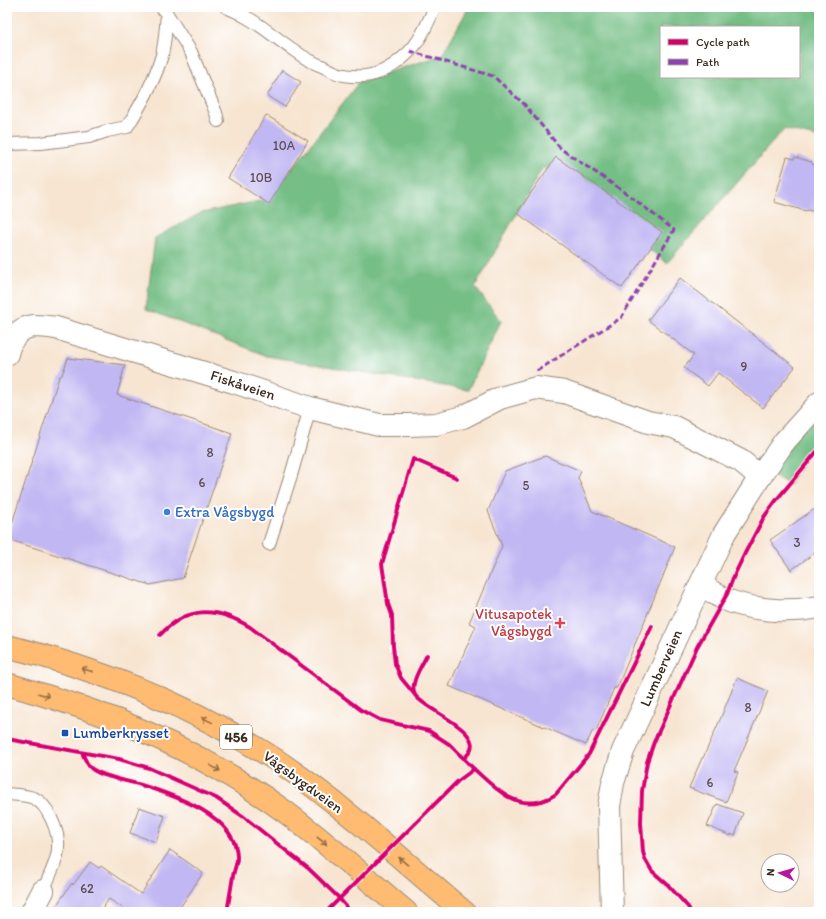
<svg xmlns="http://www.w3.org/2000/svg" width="826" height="919" viewBox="0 0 826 919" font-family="Itim,sans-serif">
<rect width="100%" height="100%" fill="#fff"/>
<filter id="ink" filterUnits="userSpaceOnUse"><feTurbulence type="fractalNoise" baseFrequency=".025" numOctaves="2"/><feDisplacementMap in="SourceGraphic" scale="8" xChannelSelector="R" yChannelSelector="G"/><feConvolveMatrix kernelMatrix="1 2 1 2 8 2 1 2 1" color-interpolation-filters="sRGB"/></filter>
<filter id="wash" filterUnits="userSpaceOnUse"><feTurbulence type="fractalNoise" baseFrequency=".012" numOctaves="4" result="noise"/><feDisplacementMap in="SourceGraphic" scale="16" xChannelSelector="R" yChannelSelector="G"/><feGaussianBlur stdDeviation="0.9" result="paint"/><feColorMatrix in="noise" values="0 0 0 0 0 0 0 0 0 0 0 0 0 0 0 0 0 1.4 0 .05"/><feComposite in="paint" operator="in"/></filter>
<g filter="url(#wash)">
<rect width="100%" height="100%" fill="#f7e5d1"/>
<g fill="#75be85" stroke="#587452" fill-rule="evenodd">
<path d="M469,7H819V138L784,129L667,263L543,167L475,287L501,321L468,390L267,356L146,309L155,238L201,213L269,199L359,82L442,55ZM661,27H799V77H661Z"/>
<polygon points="819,399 819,434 789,485 752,461 775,455"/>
</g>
<g id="blocks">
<g fill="#c1b7f3">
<polygon points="282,70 301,82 285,107 267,96"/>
<polygon points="266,115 308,141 269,204 228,178"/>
<polygon points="556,157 662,232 622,288 517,213"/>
<polygon points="787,157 794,159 795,157 812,162 812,164 819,166 819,213 807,210 806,211 774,202"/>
<polygon points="680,278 795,367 763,408 718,373 708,386 684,368 694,355 648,320"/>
<polygon points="68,358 125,365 117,395 232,433 183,578 150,585 7,539 59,377 62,375"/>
<polygon points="545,456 581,471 578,478 592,511 675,547 617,688 614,688 596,731 593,730 586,745 449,686 476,626 469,623 502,546 488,511 505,471"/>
<polygon points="819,506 819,550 791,570 770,540"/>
<polygon points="737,678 768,691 734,771 738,772 726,802 689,788 702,758 703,758 719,722"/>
<polygon points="717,804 743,813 735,836 731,834 731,836 707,826"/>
<polygon points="139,807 165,816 156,842 130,833"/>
<polygon points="170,850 203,873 177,912 129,912 109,899 100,912 52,912 72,883 73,885 90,862 99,868 101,866 141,894"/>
</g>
</g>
</g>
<g filter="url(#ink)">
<use href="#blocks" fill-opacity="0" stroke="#998878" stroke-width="1"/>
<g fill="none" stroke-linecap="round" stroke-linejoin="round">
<g stroke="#998878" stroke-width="14">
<g id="service">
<polyline points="161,7 167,14 191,52 216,113 218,121"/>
<path d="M226,7C254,18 271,35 295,51C304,58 314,63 324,67C330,70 337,74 344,75C371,80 390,71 409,52C421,40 428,22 435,7"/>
<path d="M8,144L41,143L89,137L107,131L127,127C141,105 155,80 162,55C165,41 166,28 167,14"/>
<polyline points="269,544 292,472 310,408"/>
<path d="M7,794C31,796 40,795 51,818C66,848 55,863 43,891"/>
</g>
</g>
<g stroke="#998878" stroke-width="24">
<g id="minor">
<path d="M7,354C10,340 19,327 34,326C41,326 49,327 56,328L234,382L310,408L379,425H409L436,424L463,417L500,398L536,388L564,392L648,422L674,427L741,461L760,477"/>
<path d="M701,584C708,589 716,595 724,599C753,611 789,613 819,607"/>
<polyline points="32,912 43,891"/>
<polyline points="612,912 609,806 613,783 623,751 724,534 760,477 784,442 819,403"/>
</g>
</g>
<g stroke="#998878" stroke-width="24">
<g id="primary">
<path d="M7,646C102,670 194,707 276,760C343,805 402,860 464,912"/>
<path d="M7,684C45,695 83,707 119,721C177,744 234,775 284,811C326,842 366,878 406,912"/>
</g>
</g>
<use href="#service" stroke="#fff" stroke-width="12"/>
<use href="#minor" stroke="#fff" stroke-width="22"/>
<use href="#primary" stroke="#febb71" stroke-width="22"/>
<polyline stroke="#8e44ad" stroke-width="3" stroke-dasharray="6 3" stroke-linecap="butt" points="410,51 493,76 524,104 561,149 626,193 674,230 621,318 535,372"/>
<g stroke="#fff" stroke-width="6">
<g id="cycleway">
<path d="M160,635C188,605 217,607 250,627L361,710L380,720L429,731L449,744L474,769L458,781L326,912"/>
<path d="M427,655C422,665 409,684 415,695C424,711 495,733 464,758"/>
<polyline points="415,695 401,678 395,664 393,646 392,615 388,604 382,564 413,459 457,478"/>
<polyline points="7,739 119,759 149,768 216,798 244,817 309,869 338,897 351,912"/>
<path d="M82,753C85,758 87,766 92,769C105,778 125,780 141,785C173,795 238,816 237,858C237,864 234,870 233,876C231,888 229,900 227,912"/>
<path d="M474,769C493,786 513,809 541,801C547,799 551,798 556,794L589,754L652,626"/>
<polyline points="691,912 688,907 668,885 652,871 645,859 643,852 641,823 642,791 647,762 654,742 697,647 727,594 733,578 745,553 764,517 778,498 819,449"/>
</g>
</g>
<use href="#cycleway" stroke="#d6006c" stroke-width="4"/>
</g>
<defs><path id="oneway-shaft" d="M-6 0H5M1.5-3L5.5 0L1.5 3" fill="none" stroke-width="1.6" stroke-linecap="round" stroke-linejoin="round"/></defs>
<g stroke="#936b43">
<use href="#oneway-shaft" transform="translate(87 670) rotate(-162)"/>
<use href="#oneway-shaft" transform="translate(44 695) rotate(17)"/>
<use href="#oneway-shaft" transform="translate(207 720) rotate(-154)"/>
<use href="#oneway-shaft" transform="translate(215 768) rotate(29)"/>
<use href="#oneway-shaft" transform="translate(322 841) rotate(38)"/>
<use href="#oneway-shaft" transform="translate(403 861) rotate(-140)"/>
</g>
</g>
<circle fill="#3f7fe0" stroke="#fff" stroke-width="1.5" cx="167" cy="512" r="4"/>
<path fill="#e0444e" stroke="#fff" stroke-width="1.5" d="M558 617h4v4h4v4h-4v4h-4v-4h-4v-4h4z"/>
<rect fill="#1a4fb4" stroke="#fff" stroke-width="1.5" x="61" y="729" width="8" height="8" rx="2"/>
<g text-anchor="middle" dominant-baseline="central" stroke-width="4" stroke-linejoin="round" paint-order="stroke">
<g font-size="13" fill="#5c4d53">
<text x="284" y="145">10A</text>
<text x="261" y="177">10B</text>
<text x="744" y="366">9</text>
<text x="210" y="452">8</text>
<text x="202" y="482">6</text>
<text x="526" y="485">5</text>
<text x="797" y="542">3</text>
<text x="748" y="707">8</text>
<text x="710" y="782">6</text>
<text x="87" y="888">62</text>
</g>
<rect fill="#fff" stroke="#766a62" stroke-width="1" x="220" y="725" width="32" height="24" rx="3"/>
<g font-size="14" font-weight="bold" fill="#3b2a1e">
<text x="236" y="737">456</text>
</g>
<g font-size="15" fill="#3b2a1e" stroke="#fff">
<text transform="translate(243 385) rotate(18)">Fiskåveien</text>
<text transform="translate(661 668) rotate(-66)">Lumberveien</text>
<text transform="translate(303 782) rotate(36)">Vågsbygdveien</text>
</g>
<g font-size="15" fill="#366cbe" stroke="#fff" text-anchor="start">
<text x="175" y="512">Extra Vågsbygd</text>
</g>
<g font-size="15" fill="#be3a42" stroke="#fff" text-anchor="end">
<text x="552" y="614">Vitusapotek<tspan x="552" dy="17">Vågsbygd</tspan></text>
</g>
<g font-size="15" fill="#164399" stroke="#fff" text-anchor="start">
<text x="73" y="733">Lumberkrysset</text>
</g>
</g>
<rect width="826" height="919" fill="none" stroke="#fff" stroke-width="24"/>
<rect x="660" y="26" width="140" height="52" fill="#ffffff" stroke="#b1aaa5"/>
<rect x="668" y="39" width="20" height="6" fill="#d6006c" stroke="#b1aaa5"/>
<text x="696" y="46" font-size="12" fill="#3b2a1e">Cycle path</text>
<rect x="668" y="59" width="20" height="6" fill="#8e44ad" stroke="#b1aaa5"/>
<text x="696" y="66" font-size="12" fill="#3b2a1e">Path</text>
<g transform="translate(780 873) rotate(275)"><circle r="19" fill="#ffffff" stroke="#b1aaa5"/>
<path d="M0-3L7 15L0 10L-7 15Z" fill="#b5179e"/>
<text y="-6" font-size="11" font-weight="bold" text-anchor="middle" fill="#3b2a1e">N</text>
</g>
</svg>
